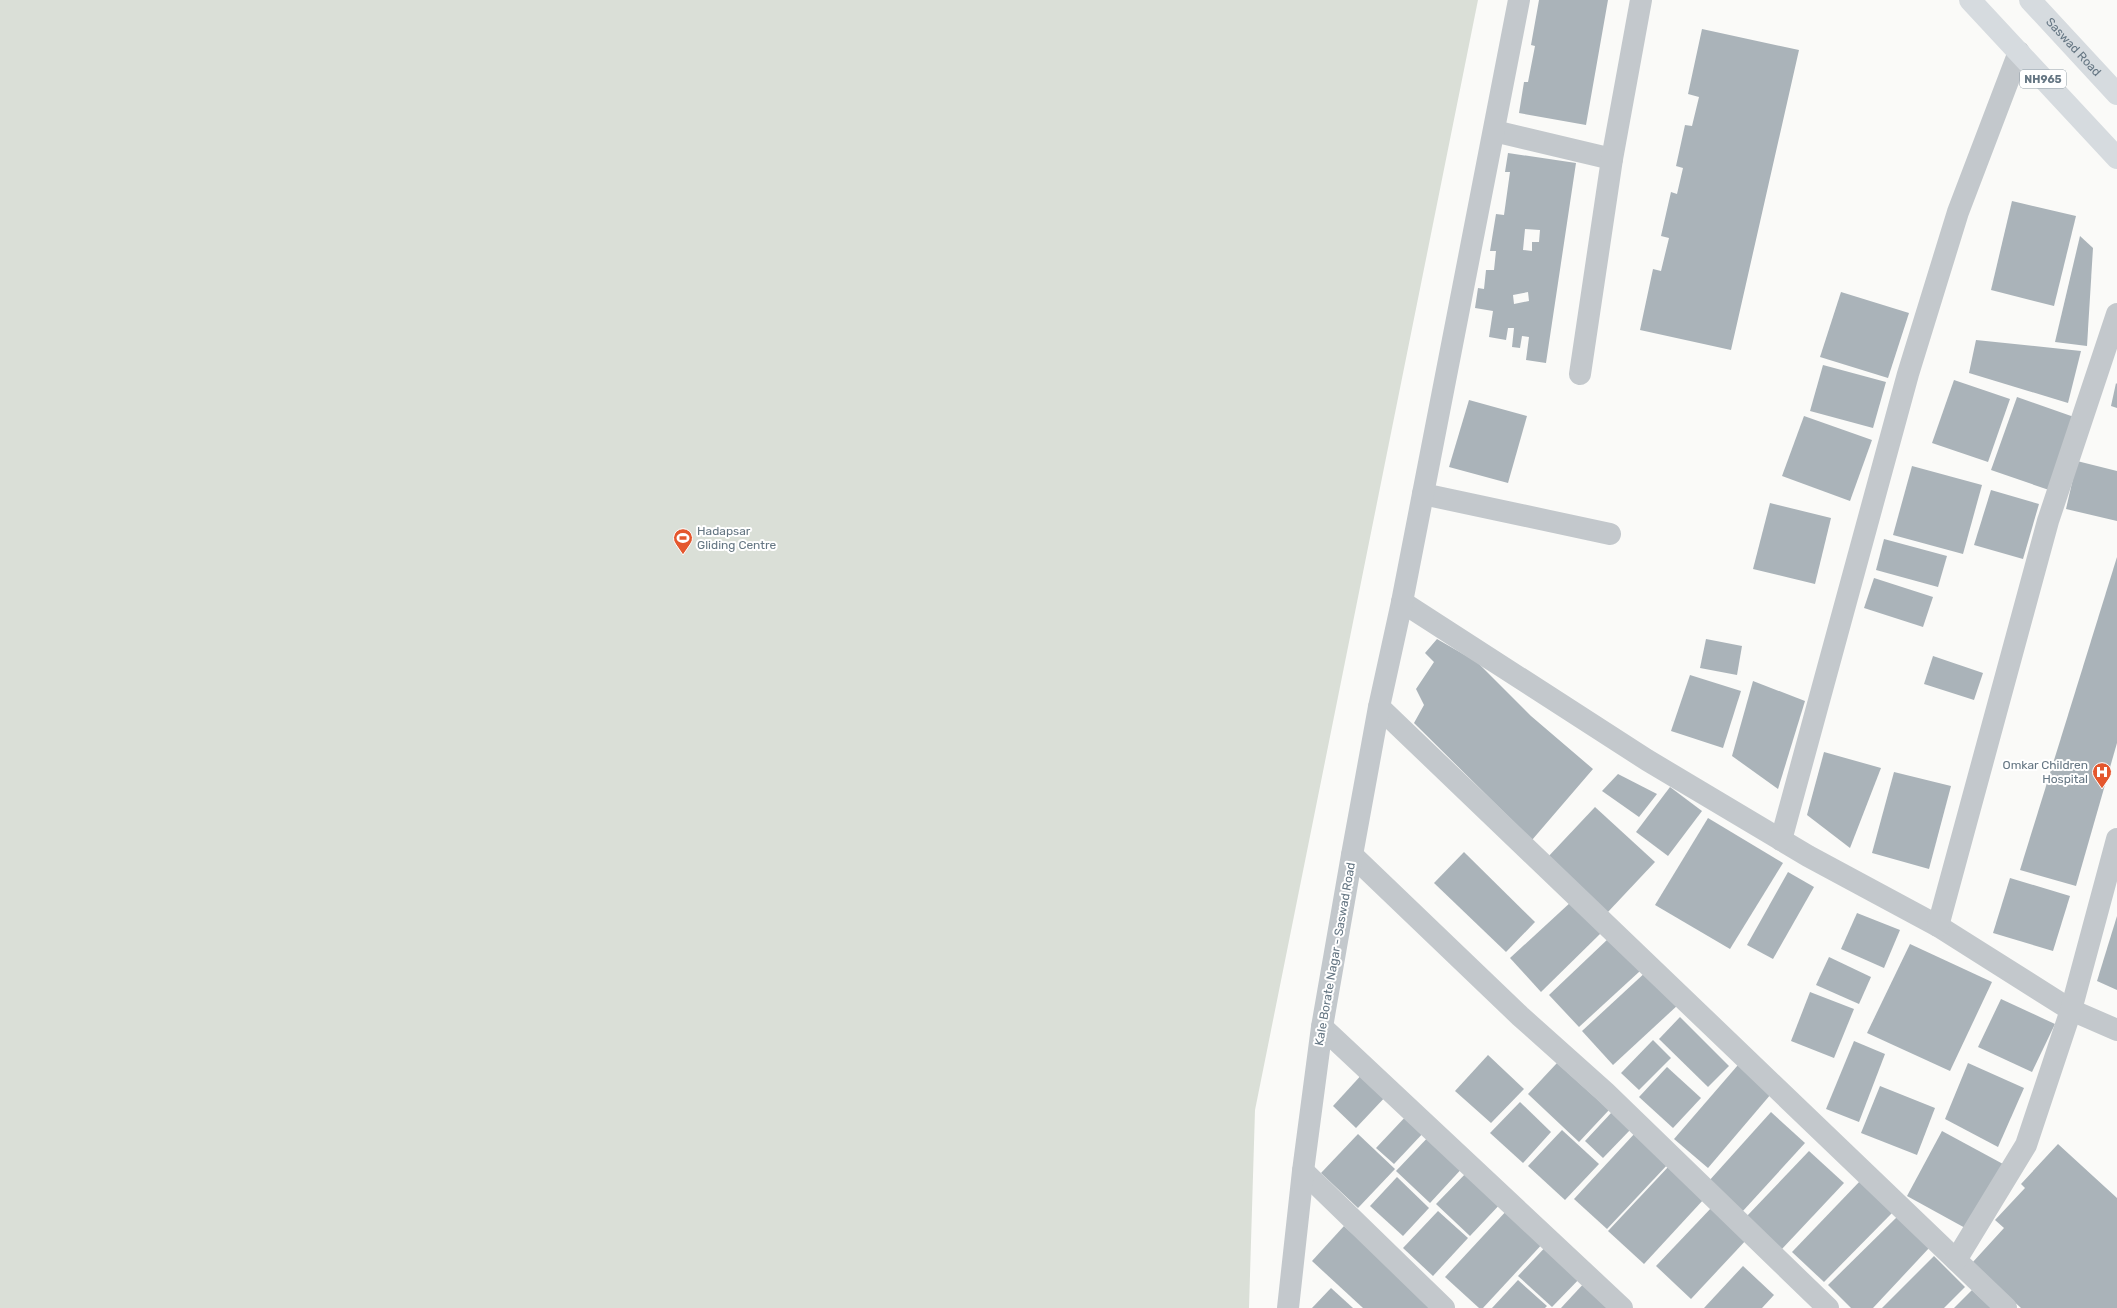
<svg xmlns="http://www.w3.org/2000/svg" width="2117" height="1308" viewBox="0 0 2117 1308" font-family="Rubik,sans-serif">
<rect width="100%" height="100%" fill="#fafaf8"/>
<polygon fill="#dadfd7" points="0,0 1478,0 1255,1110 1249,1308 0,1308"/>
<g fill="#aab3b9" fill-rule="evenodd">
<polygon points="1539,0 1608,0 1586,125 1519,113 1524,82 1528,82 1535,46 1531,45"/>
<polygon points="1702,29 1799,50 1731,350 1640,330 1653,269 1661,271 1669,238 1661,236 1671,192 1677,194 1683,168 1676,166 1685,125 1692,126 1699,97 1688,94"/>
<path d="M1508,153L1576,163L1546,363L1526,360L1529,337L1522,336L1520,348L1512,347L1514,328H1508L1506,340L1489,337L1493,311L1475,308L1478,288L1484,289L1486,270H1494L1496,251H1490L1496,214L1504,215L1510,172H1505ZM1525,229L1540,230L1539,242H1532V251L1523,250ZM1528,292L1529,301L1514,304L1513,295Z"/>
<polygon points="2012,201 2076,216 2054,306 1991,290"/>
<polygon points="2080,236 2093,248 2087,346 2055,342"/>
<polygon points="1841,292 1909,313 1888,378 1820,357"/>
<polygon points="1976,340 2081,351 2068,403 1969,373"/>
<polygon points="1823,365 1886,382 1873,428 1810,411"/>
<polygon points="1954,380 2010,399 1988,462 1932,443"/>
<polygon points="2116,383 2117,384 2117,408 2111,406"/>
<polygon points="2017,397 2074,417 2049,490 1991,470"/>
<polygon points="1469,400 1527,416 1508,483 1449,467"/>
<polygon points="1804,416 1872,440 1850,501 1782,476"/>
<polygon points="2077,461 2117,471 2117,521 2066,509"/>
<polygon points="1912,466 1982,485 1963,554 1893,535"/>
<polygon points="1991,490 2039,504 2023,559 1974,545"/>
<polygon points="1770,503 1831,518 1815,584 1753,569"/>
<polygon points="1884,539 1947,556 1938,587 1876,570"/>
<polygon points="2117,557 2117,743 2076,886 2020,870"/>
<polygon points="1874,578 1933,597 1923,627 1864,608"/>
<polygon points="1437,639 1477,662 1531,716 1593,769 1532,840 1414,723 1424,705 1416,689 1434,662 1425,653"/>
<polygon points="1706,639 1742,646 1737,675 1700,668"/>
<polygon points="1933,656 1983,673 1974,700 1924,684"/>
<polygon points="1690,675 1741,691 1723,748 1671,731"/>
<polygon points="1753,681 1805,701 1778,789 1732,756"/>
<polygon points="1824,752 1881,768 1850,848 1807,815"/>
<polygon points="1894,772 1951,786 1929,869 1872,853"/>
<polygon points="1618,774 1657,794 1639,817 1602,791"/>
<polygon points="1670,787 1702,811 1668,856 1636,832"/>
<polygon points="1595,807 1655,862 1607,913 1547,858"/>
<polygon points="1708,818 1783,863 1730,949 1655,905"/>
<polygon points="1464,852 1535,922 1506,952 1434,883"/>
<polygon points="1788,872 1814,887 1773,959 1747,945"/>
<polygon points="2010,878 2070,896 2053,951 1993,933"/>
<polygon points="1572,901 1601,933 1541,992 1510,958"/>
<polygon points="1857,913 1900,930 1884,968 1841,949"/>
<polygon points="2117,916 2117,990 2097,981"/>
<polygon points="1609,938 1640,971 1579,1027 1549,995"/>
<polygon points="1910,944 1992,982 1950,1071 1867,1033"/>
<polygon points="1829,957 1871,977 1859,1004 1816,985"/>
<polygon points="1648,970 1679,1004 1613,1065 1582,1031"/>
<polygon points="1810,992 1854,1009 1834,1058 1791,1041"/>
<polygon points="2001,999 2055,1024 2032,1072 1978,1047"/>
<polygon points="1680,1017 1729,1066 1708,1087 1659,1039"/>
<polygon points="1653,1040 1671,1058 1639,1090 1621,1073"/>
<polygon points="1854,1041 1885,1054 1859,1122 1826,1109"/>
<polygon points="1488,1055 1524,1089 1491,1123 1455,1091"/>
<polygon points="1557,1063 1609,1110 1579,1142 1528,1094"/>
<polygon points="1968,1063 2024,1088 1998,1147 1945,1119"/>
<polygon points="1738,1065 1771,1094 1708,1168 1674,1139"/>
<polygon points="1667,1067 1701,1098 1673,1128 1639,1097"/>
<polygon points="1365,1071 1388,1094 1356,1128 1333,1106"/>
<polygon points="1880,1086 1935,1108 1917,1155 1861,1133"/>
<polygon points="1520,1102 1551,1132 1523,1163 1490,1133"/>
<polygon points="1612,1112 1631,1129 1603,1158 1585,1141"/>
<polygon points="1771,1112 1805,1143 1742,1212 1708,1182"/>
<polygon points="1408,1114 1426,1130 1394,1164 1376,1148"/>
<polygon points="1562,1130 1599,1164 1565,1200 1528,1166"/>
<polygon points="1942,1131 2003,1164 1967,1229 1907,1196"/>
<polygon points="1636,1132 1669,1163 1607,1229 1574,1199"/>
<polygon points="1432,1133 1466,1164 1430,1203 1396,1171"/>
<polygon points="1358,1134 1395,1169 1358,1208 1321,1173"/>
<polygon points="2058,1144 2117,1198 2117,1308 2021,1308 1972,1263 2004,1228 1995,1220 2025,1188 2021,1184"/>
<polygon points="1809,1151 1844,1183 1781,1250 1746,1217"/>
<polygon points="1669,1166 1704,1199 1644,1264 1608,1231"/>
<polygon points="1470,1169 1504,1200 1470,1236 1436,1204"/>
<polygon points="1397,1177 1429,1208 1403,1236 1370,1206"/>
<polygon points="1861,1180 1893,1212 1824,1282 1792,1252"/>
<polygon points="1713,1206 1748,1238 1691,1299 1656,1266"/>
<polygon points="1509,1208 1545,1241 1483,1308 1479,1308 1445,1277"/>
<polygon points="1438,1211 1468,1238 1433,1276 1403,1248"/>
<polygon points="1898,1216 1930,1247 1873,1308 1851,1308 1828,1285"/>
<polygon points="1344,1226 1433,1308 1363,1308 1312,1261"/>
<polygon points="1551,1241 1585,1273 1552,1307 1518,1276"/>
<polygon points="1934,1256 1965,1287 1944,1308 1882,1308"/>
<polygon points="1743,1266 1774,1295 1762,1308 1704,1308"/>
<polygon points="1518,1280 1547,1306 1545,1308 1492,1308"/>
<polygon points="1587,1280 1617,1308 1561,1308"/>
<polygon points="1331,1288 1353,1308 1312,1308"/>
<polygon points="1972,1290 1991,1308 1954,1308"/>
</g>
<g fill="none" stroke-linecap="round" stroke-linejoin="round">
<g stroke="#c3c8cc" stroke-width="22">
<polyline points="1494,131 1612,159"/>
<polyline points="1580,374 1612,159 1641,0"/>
<polyline points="1423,494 1610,534"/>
<polyline points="1402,602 1647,760 1808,856 1938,926 2071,1010 2117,1030"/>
<polyline points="1379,707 2006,1308"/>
<polyline points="1781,840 1908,374 1958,212 2019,52"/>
<polyline points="1352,855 1520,1016 1605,1092 1828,1308"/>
<polyline points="1938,926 2048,521 2117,314"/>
<polyline points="1322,1027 1622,1308"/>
<polyline points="1303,1171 1444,1308"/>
<polyline points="1956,1260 2026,1145 2071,1010 2117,839"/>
</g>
<polyline stroke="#c3c8cc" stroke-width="22" points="1288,1308 1303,1171 1322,1027 1352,855 1379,707 1402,602 1519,0"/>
<g stroke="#d6dbdf" stroke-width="22">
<polyline points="1970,0 2117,158"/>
<path id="s1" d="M2030,0L2117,94"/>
</g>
</g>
<defs>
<g id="stadium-pin" transform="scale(1)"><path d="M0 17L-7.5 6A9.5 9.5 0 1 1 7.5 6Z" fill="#e4572e" stroke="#fff"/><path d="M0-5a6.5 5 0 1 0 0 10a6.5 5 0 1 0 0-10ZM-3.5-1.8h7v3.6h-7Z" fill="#fff"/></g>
<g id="hospital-pin" transform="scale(1)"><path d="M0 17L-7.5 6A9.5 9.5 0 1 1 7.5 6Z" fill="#e4572e" stroke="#fff"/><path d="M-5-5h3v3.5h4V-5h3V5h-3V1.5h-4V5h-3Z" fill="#fff"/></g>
</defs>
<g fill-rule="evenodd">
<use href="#stadium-pin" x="683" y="538"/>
<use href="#hospital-pin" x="2102" y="772"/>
</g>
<g text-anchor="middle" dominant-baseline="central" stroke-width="4" stroke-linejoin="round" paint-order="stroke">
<rect fill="#fff" stroke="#939fa8" stroke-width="1" x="2020" y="70" width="46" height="18" rx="3"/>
<g font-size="11" font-weight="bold" fill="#657683">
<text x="2043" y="79">NH965</text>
</g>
<g font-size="12" fill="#657683" stroke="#fff">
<text stroke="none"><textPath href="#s1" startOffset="64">Saswad Road</textPath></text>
<text transform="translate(1335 954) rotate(-80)">Kale Borate Nagar - Saswad Road</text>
</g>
<g font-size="12" fill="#657683" stroke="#fff" text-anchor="start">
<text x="697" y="531">Hadapsar<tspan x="697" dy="14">Gliding Centre</tspan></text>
<text x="2088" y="765" text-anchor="end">Omkar Children<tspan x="2088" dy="14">Hospital</tspan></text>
</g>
</g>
</svg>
